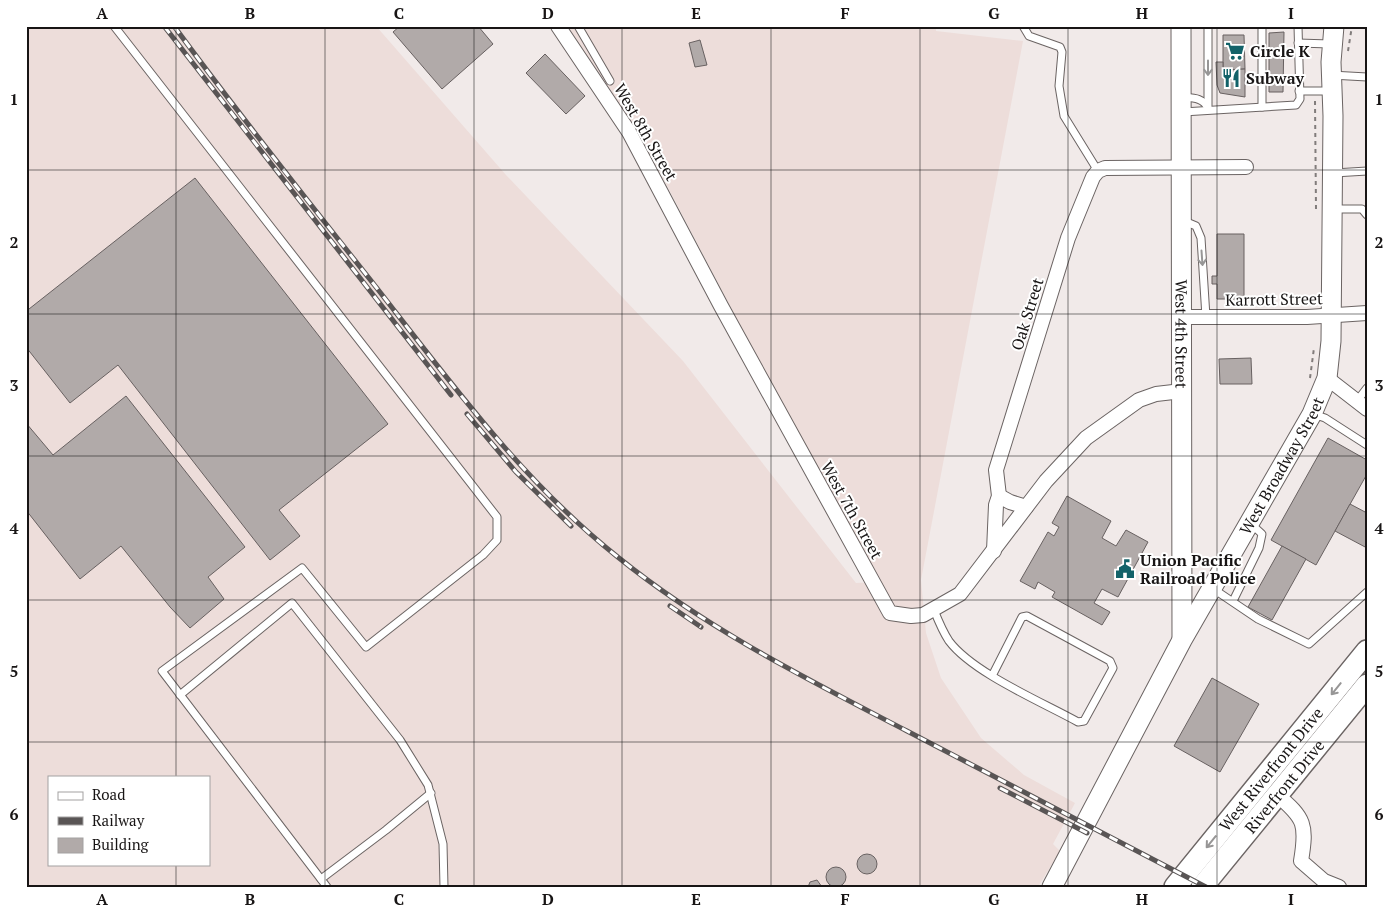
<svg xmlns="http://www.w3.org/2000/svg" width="1393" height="913" viewBox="0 0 1393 913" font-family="'PT Serif',serif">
<rect width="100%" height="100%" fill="#f1eae9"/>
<path fill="#edddda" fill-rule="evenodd" d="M26,26H376L506,175L683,361L856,583L877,582L816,471L640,134L567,26H936V31L1023,41L921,580L926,633L941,678L981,738L1024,775L1075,803L1053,844L1060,851L1038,887H26ZM49,777H209V864H49Z"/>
<g fill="#b1aaa9" stroke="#686161">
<polygon points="400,26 478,26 493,44 442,89 393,32"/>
<polygon points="1284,32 1283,92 1269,92 1269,33"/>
<polygon points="1223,35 1244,35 1245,69 1223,70"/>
<polygon points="700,40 707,65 695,67 689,43"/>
<polygon points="545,54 585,96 566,114 526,73"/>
<polygon points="1216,62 1223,62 1223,70 1245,69 1245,97 1220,93 1217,85"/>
<polygon points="195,178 388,424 279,510 300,536 270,560 118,365 70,403 26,347 26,306 29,309"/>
<polygon points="1217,234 1244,234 1244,299 1217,299 1217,284 1212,284 1212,276 1217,276"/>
<polygon points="1251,358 1252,384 1220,384 1219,359"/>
<polygon points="126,396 245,547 208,577 224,599 190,628 170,607 121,546 80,579 26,510 26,423 53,455"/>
<polygon points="1328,438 1367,460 1367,474 1316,565 1271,540"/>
<polygon points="1067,496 1111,521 1102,538 1116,546 1126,530 1148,542 1118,597 1102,589 1094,603 1110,612 1102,625 1052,597 1055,592 1038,582 1035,589 1020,581 1048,532 1054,536 1059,527 1052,523"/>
<polygon points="1350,504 1367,513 1367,548 1335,531"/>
<polygon points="1282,546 1306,559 1272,620 1248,607"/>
<polygon points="1212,678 1259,704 1220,772 1174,746"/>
<circle cx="867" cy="864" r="10"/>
<circle cx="836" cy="877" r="10"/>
<polygon points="817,880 822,887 808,887 810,882"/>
</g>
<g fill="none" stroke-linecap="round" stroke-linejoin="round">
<g stroke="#6b6463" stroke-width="9">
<g id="lane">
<polyline points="114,26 497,517 497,540 483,555 366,647 302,568 162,671 327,887"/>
<polyline points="578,26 610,81"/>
<polyline points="1023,26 1029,36 1060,47 1062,52 1059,86 1064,116 1098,171"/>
<polyline points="1298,43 1330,44"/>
<polyline points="1331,75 1367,77"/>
<polyline points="1299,91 1331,91"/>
<path d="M1181,97C1191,98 1204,97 1208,109"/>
<polyline points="1262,107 1262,26"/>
<polyline points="1208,109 1208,26"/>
<polyline points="1183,112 1296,105 1300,99 1298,26"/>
<polyline points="1334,173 1367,171"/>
<polyline points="1334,209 1362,209 1367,215"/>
<polyline points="1184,221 1196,226 1201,238 1206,317"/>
<polyline points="1357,401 1367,388"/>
<polyline points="1313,414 1325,418 1367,445"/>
<polyline points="1212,588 1258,619 1309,644 1367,592"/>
<polyline points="1233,601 1259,548 1262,534 1250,523"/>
<path d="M934,610C938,620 943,632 949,641C973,673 1042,702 1078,722L1084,721L1113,668L1110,661L1027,616L1022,617L992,676"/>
<polyline points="180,695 292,603 400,740 428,785 443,844 444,887"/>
<polyline points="321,879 386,830 431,793"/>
</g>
</g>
<g stroke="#6b6463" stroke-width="16">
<g id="street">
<polyline points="558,26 629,132 721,306 890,613 911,616 923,615 960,594 1046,481 1086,438 1139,400 1156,394 1182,391"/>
<polyline points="1182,317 1307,317 1367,313"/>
<polyline points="1327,378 1367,409"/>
<polyline points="999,496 1010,502 1026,507"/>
<polyline points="994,551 996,505 999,496 996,470 1068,238 1093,177 1098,171 1105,168 1246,167"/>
<path d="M1277,795C1305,818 1307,825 1301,861L1324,881L1339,887"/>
</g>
</g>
<g stroke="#6b6463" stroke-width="21">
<g id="secondary">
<path id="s1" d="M1181,26L1182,637"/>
<path id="s2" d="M1052,887L1182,640L1312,414L1327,378L1331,341L1333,116L1331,62L1334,26"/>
</g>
</g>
<g stroke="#6b6463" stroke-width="24">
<g id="primary">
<path id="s3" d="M1175,887L1367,651"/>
<path id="s4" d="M1202,887L1367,685"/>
</g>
</g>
<g stroke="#817c7b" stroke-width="2" stroke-dasharray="4 4" stroke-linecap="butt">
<polyline points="1348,51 1352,26"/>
<polyline points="1315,101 1316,209"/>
<polyline points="1310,378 1314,348"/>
</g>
<use href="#lane" stroke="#fff" stroke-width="7"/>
<use href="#street" stroke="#fff" stroke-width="14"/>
<use href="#secondary" stroke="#fff" stroke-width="19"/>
<use href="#primary" stroke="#fff" stroke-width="21"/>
<g stroke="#595555" stroke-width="5">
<g id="rail">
<polyline points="164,26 451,395"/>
<path d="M174,26C239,115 308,201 376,287C451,383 523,482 619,558C707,629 807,679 907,731C1007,783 1106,835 1206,887"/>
<polyline points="467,414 516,472 571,526"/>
<polyline points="670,606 701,627"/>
<polyline points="1000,788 1087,833"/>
</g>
</g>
<use href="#rail" stroke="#fff" stroke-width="3" stroke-dasharray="9" stroke-linecap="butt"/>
</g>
<defs><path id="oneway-shaft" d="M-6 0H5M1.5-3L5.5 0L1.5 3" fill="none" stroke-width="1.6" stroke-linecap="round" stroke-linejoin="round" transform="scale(1.25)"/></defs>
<g stroke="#979696">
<use href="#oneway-shaft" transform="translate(1208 68) rotate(90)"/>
<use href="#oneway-shaft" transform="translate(1202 258) rotate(86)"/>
<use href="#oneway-shaft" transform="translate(1336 689) rotate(129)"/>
<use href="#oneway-shaft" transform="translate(1211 842) rotate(129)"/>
</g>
<path fill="none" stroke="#181515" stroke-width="1" stroke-opacity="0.55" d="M176,26V777M325,26V887M474,26V887M622,26V887M771,26V887M920,26V887M1068,26V887M1217,26V887M26,170H1367M26,314H1367M26,456H1367M26,600H1367M26,742H1367M176,864V887"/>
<defs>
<g id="supermarket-bare" transform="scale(1.5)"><path d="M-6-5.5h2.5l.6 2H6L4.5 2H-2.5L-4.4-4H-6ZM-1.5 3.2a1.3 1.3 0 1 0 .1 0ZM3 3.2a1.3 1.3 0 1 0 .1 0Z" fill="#126269" stroke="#fff" stroke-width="2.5" paint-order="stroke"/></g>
<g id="restaurant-bare" transform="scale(1.5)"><path d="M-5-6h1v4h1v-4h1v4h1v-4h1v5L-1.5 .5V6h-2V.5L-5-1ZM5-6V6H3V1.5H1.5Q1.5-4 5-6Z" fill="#126269" stroke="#fff" stroke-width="2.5" paint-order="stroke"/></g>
<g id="civic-bare" transform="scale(1.5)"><path d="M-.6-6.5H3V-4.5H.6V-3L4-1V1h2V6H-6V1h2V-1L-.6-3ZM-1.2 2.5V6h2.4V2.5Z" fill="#126269" stroke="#fff" stroke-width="2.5" paint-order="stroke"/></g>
</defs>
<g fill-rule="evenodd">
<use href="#supermarket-bare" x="1235" y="51"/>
<use href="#restaurant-bare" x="1231" y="78"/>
<use href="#civic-bare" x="1125" y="569"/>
</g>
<g text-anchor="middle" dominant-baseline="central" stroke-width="4" stroke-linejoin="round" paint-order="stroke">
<g font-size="16" font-weight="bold" fill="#181515" stroke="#fff" text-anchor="start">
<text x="1250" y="51">Circle K</text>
<text x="1246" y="78">Subway</text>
<text x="1140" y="560">Union Pacific<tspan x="1140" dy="18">Railroad Police</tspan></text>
</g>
<g font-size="16" fill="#181515" stroke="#fff">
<text transform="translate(646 132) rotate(60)">West 8th Street</text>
<text transform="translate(1274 299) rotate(-1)">Karrott Street</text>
<text transform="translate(1027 314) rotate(-73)">Oak Street</text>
<text stroke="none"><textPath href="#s1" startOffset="308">West 4th Street</textPath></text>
<text stroke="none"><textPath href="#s2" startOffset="480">West Broadway Street</textPath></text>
<text transform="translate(852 510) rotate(61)">West 7th Street</text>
<text stroke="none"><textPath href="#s3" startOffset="152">West Riverfront Drive</textPath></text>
<text stroke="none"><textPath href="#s4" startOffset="130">Riverfront Drive</textPath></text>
</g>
</g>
<rect width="1393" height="913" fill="none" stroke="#ffffff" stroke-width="55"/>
<rect x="48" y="776" width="162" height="90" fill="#ffffff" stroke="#a3a1a1"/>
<rect x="58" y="792" width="25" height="8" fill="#ffffff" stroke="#a3a1a1"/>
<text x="92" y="800" font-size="15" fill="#181515">Road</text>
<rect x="58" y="817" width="25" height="8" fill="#595555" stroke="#a3a1a1"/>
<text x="92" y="826" font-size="15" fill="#181515">Railway</text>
<rect x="58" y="838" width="25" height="15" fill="#b1aaa9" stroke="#a3a1a1"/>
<text x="92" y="850" font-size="15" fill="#181515">Building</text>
<rect x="28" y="28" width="1338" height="858" fill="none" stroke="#181515" stroke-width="2"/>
<g font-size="16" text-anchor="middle" font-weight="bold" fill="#181515">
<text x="102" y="19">A</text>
<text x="250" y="19">B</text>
<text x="399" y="19">C</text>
<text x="548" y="19">D</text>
<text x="696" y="19">E</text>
<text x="845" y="19">F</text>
<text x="994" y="19">G</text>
<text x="1142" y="19">H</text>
<text x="1291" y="19">I</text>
<text x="14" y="105">1</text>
<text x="1379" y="105">1</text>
<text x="14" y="248">2</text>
<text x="1379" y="248">2</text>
<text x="14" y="391">3</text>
<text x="1379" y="391">3</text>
<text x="14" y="534">4</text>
<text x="1379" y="534">4</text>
<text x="14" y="677">5</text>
<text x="1379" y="677">5</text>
<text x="14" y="820">6</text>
<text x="1379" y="820">6</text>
<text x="102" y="905">A</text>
<text x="250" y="905">B</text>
<text x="399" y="905">C</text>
<text x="548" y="905">D</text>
<text x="696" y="905">E</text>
<text x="845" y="905">F</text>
<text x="994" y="905">G</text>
<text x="1142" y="905">H</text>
<text x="1291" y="905">I</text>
</g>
</svg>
